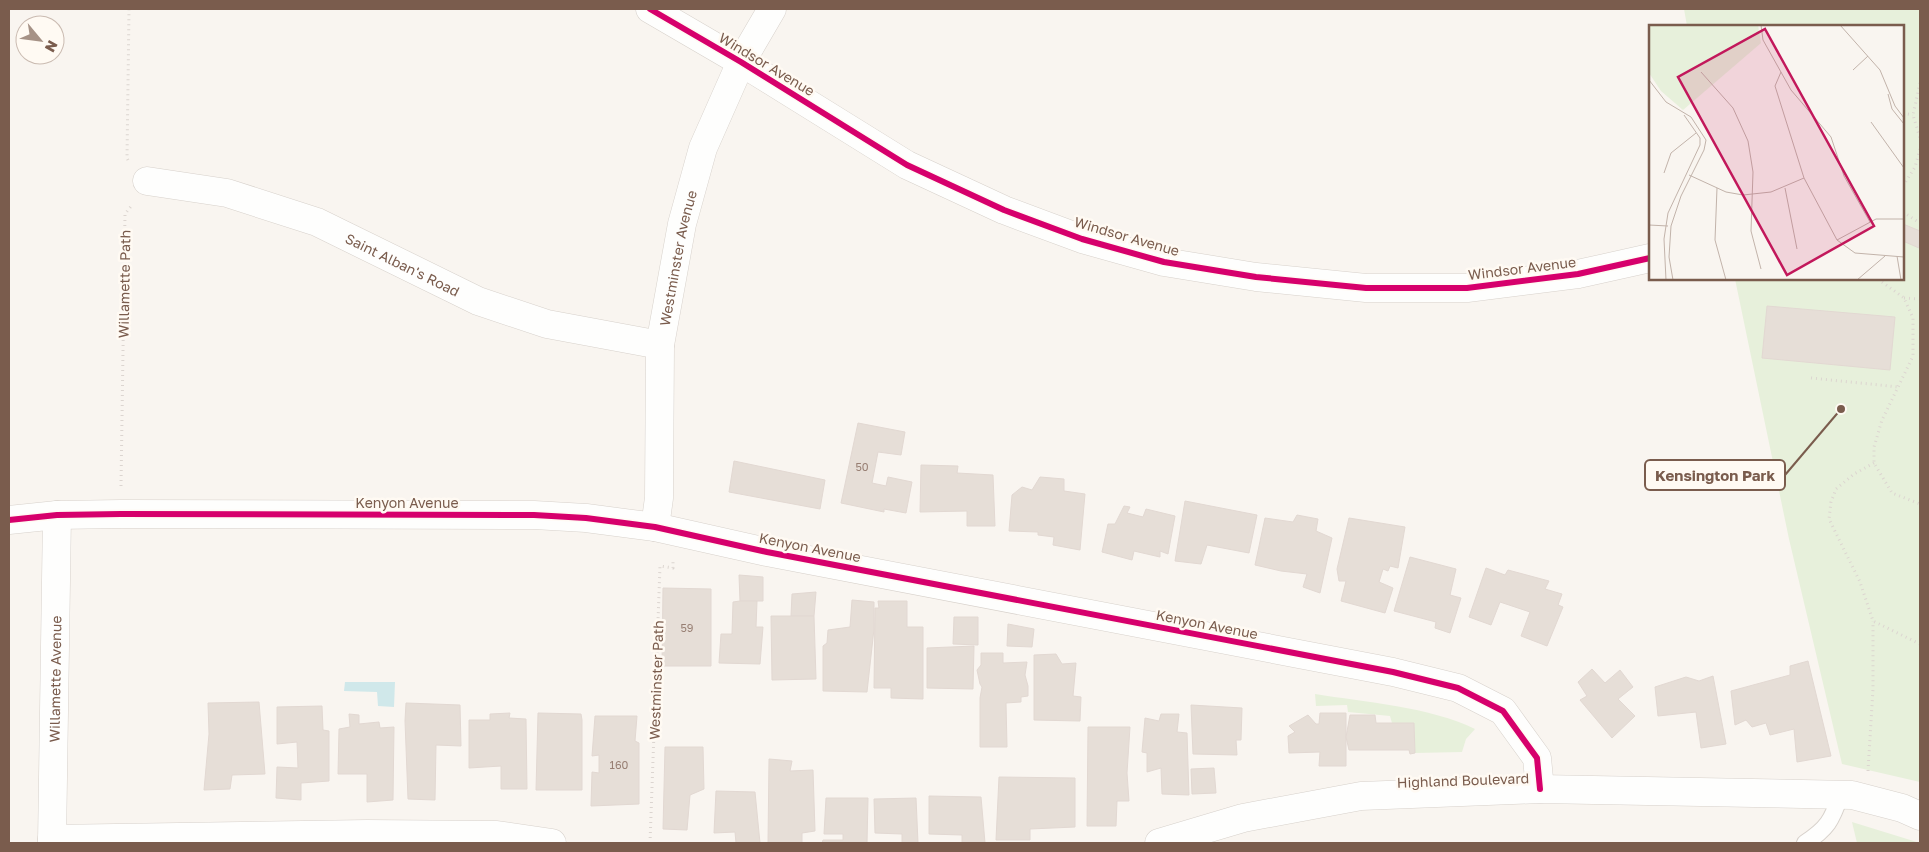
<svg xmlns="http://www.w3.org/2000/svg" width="1929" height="852" viewBox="0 0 1929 852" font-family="'Golos Text',sans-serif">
<rect width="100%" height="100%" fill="#f9f5f0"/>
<g fill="#e7f0db">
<polygon points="1684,9 1920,9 1920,782 1842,764 1789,539 1735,279 1903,279 1903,26 1687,26"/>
<path d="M1315,694C1364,702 1431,707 1475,729L1466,739L1462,752L1415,753L1414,723H1392L1390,716L1348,712L1347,705L1316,706Z"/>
<polygon points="1852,822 1920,843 1857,843"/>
</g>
<polygon fill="#d0e8ea" points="345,682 395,682 394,707 378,706 377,692 344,691"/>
<g fill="#e6ded7" stroke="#e2d8d2">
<polygon points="1903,224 1920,231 1919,248 1903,241"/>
<polygon points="1767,306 1895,317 1890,370 1762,358"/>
<polygon points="858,423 905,432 901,455 878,452 872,483 886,486 888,477 912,482 906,513 884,509 884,512 841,503"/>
<polygon points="734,461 825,480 820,509 729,492"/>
<polygon points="921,465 958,466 957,473 993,475 995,526 967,526 967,511 920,512"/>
<polygon points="1040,477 1064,479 1064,491 1085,494 1080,550 1053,545 1054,537 1038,535 1038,532 1009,531 1012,495 1022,487 1032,490"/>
<polygon points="1185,501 1257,515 1249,553 1207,545 1201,564 1175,561"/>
<polygon points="1124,506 1130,507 1127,513 1143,517 1146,509 1175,516 1168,554 1160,551 1160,557 1134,551 1132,560 1102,552 1108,524 1115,524"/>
<polygon points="1297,515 1318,519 1316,531 1332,538 1320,593 1303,587 1307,574 1281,571 1255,565 1265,518 1293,522"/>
<polygon points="1349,518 1405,527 1398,568 1390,566 1388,571 1383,569 1379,582 1393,588 1385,613 1341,601 1346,581 1339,581 1337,569"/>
<polygon points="1410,557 1456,569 1450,595 1461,598 1450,633 1435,628 1436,622 1394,611"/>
<polygon points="1486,568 1505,575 1508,570 1549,581 1545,589 1562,594 1558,605 1563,607 1547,646 1521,636 1530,612 1500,602 1491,625 1469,617"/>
<polygon points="739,575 763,577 763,601 740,601"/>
<polygon points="663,588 711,589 711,666 662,666"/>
<polygon points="816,592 814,616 791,616 792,594"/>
<polygon points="852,600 874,602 874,629 867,692 823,691 823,646 827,643 828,630 850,627"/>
<polygon points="740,601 757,601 756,627 763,627 760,664 719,663 721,634 732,634 733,602"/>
<polygon points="878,601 907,601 907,627 923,627 923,699 891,698 891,688 874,688 875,608 879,608"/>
<polygon points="771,616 814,616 816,679 772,680"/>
<polygon points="954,617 978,617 978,645 953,644"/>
<polygon points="1008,624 1034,629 1032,647 1007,646"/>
<polygon points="974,646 973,689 927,688 927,648"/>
<polygon points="981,653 1003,653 1003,663 1027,662 1025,675 1028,686 1028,696 1021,697 1021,702 1006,703 1007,747 980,747 980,698 982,687 980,684 977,670 981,665"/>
<polygon points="1056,654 1062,664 1076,663 1073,696 1081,697 1080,721 1034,720 1034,655"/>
<polygon points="1808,661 1831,756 1797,762 1794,729 1770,735 1766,723 1752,727 1746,720 1735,725 1731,691 1790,675 1790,666"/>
<polygon points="1592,669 1605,683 1620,670 1633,687 1618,699 1635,716 1612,738 1580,700 1587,696 1578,682"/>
<polygon points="1713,676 1726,744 1701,748 1696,712 1658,716 1655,687 1686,677 1699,681"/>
<polygon points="259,702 265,774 232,775 230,789 204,790 209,734 208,703"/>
<polygon points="406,703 460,705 461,746 436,745 435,800 408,799 405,721"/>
<polygon points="1191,705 1242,708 1241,740 1236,740 1237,755 1193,754"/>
<polygon points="322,706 323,730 329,731 329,781 301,783 301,800 276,798 277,767 298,768 297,742 277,744 277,707"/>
<polygon points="510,713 509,718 526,719 527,789 501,789 501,766 469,768 469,720 490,720 490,714"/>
<polygon points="538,713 581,714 582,720 582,790 536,790"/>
<polygon points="1320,713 1346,713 1346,766 1319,766 1320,752 1289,753 1288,736 1295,732 1289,726 1308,715 1316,724 1319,724"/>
<polygon points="349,714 359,715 359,724 379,722 380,728 394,727 393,800 367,802 367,774 338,774 339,729 350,727"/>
<polygon points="1161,714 1179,714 1177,732 1187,733 1189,795 1162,794 1161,768 1147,772 1147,753 1142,752 1145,718 1159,721"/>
<polygon points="1350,715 1375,715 1376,723 1414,723 1415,753 1410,754 1409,750 1349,750 1346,737"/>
<polygon points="595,716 637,716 635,741 639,743 639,804 591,806 592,772 599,773 599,755 592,756"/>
<polygon points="1088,727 1130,727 1127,773 1129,801 1117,801 1116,826 1087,826"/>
<polygon points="665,747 703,747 704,789 690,795 687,830 663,829"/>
<polygon points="769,759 792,761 790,771 813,770 815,831 802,833 802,843 768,843"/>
<polygon points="1214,768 1216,793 1192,794 1191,769"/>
<polygon points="999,777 1075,778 1075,827 1030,829 1030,840 996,840"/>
<polygon points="716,791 755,792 760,843 736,843 735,832 714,833"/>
<polygon points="929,796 981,797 985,843 962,843 962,835 929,834"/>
<polygon points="826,798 868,798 867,843 822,843 823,840 843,840 843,834 824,834"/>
<polygon points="916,798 918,843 902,843 902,834 875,833 874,799"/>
</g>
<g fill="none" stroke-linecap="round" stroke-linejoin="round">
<g stroke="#d7d1cb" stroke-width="18">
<path id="service" d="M1805,843C1827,829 1832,820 1840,796"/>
</g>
<g stroke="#d7d1cb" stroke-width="29">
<g id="minor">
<polyline points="650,9 741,62 907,165 1004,210 1082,239 1164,262 1256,277 1366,288 1467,288 1578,274 1650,258"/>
<path id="s1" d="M147,181L227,193L317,222L478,301L547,324L660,345"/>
<polyline points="655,527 767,552 1393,672 1458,688 1503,711 1537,758 1540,789"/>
<polyline points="52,839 367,834 497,835 552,843"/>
<path id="s2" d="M52,843L57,515"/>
<polyline points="1159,843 1243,818 1361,796 1540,789 1852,795 1902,808 1920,816"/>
</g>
</g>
<g stroke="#d7d1cb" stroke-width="29">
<g id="tertiary">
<path id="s3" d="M9,520L57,515L121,514L534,515L586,518L655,527L659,498L660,345L682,224L703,148L741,62L772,9"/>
</g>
</g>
<g stroke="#dcd5d0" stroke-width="3" stroke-dasharray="1 4" stroke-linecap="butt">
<polyline points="1920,83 1913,115 1920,138"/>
<polyline points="1903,113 1913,115"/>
<polyline points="128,160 127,158 129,9"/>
<polyline points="1903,186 1915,167 1920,149"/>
<polyline points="1903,212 1920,223"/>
<polyline points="1878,279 1904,298 1913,318 1913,356 1882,420 1874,447 1874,463 1892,493 1920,504"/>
<polyline points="1904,298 1920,299"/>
<polyline points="1811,378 1899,387"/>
<polyline points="1874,463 1854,474 1836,489 1831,502 1829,519 1860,582 1873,621 1920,644"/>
<polyline points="121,486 125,214 132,205"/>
<polyline points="1868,771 1873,689 1873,621"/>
<polyline points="650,843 660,566 673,568 673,561"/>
</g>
<use href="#service" stroke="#fefefd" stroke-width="16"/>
<use href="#minor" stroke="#fefefd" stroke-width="28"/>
<use href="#tertiary" stroke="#fefefd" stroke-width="28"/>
<g stroke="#fffaf3" stroke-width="9">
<g id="cycleway">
<polyline points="650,9 741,62 907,165 1004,210 1082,239 1164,262 1256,277 1366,288 1467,288 1578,274 1650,258"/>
<polyline points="9,520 57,515 121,514 534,515 586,518 655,527 767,552 1393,672 1458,688 1503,711 1537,758 1540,789"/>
</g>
</g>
<use href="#cycleway" stroke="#d6006c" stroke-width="6"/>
</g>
<g text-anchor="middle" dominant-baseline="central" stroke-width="5" stroke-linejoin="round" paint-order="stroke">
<g font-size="11" fill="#977e72">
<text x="862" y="466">50</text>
<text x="687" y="627">59</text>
<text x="619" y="764">160</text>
</g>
<g font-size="14" fill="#7a5c4d" stroke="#fffaf3">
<text transform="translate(767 64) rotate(31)">Windsor Avenue</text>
<text transform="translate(1127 236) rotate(16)">Windsor Avenue</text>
<text stroke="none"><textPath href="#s3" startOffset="918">Westminster Avenue</textPath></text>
<text stroke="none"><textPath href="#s1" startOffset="271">Saint Alban's Road</textPath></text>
<text transform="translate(1522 268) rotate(-7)">Windsor Avenue</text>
<text transform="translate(124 284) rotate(-89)">Willamette Path</text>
<text x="407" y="502">Kenyon Avenue</text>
<text transform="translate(810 547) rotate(11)">Kenyon Avenue</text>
<text transform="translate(1207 624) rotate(11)">Kenyon Avenue</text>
<text stroke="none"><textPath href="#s2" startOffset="164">Willamette Avenue</textPath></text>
<text transform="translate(656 680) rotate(-88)">Westminster Path</text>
<text transform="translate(1463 780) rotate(-2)">Highland Boulevard</text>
</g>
</g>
<g transform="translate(1649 25)">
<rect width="255" height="255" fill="#f9f5f0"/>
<path d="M0,0H109L112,18L34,85L12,66L0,48Z" fill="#e7f0db"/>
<path fill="none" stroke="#c2b3aa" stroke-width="1" d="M112,0L114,15L142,65L182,112L195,151L221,197M191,0L231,45L246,81L255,93M204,45L219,31M52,47L84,83L99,116L104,147L102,206L112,244M132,47L126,61L155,153L188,215L206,228L255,232M0,55L17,77L42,92L57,115L55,125L32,171L22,201L20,232L24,255M239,69L243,84L255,99M222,97L255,143M15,148L22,128L47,108M40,150L77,167L94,170L122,167L155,153M68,163L66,215L77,255M136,163L148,224M0,200L19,201M188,215L227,194H255M248,231L252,255M17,255L15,214L19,188L51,120V113L35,90M208,255L236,231"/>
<path fill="#c2185b" fill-opacity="0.15" stroke="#c2185b" stroke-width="2.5" d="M116,4L225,201L138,250L29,52Z"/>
<rect width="255" height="255" fill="none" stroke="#7a5c4d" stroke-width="2.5"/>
</g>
<path fill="none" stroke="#7a5c4d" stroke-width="2" d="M1841 409L1785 475"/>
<circle fill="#7a5c4d" stroke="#fffaf3" stroke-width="2" cx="1841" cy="409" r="5"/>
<rect fill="#fffaf3" stroke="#7a5c4d" stroke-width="2" x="1645" y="460" width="140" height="30" rx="5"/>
<g font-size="15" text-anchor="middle" font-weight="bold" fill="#7a5c4d">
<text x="1715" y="481">Kensington Park</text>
</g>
<rect width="1929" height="852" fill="none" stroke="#7a5c4d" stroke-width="20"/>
<g transform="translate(40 40) rotate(119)"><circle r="24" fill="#fffaf3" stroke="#cabbb1"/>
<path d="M0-4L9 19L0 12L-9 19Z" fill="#a69286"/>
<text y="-8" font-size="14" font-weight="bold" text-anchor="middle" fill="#7a5c4d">N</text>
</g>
</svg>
